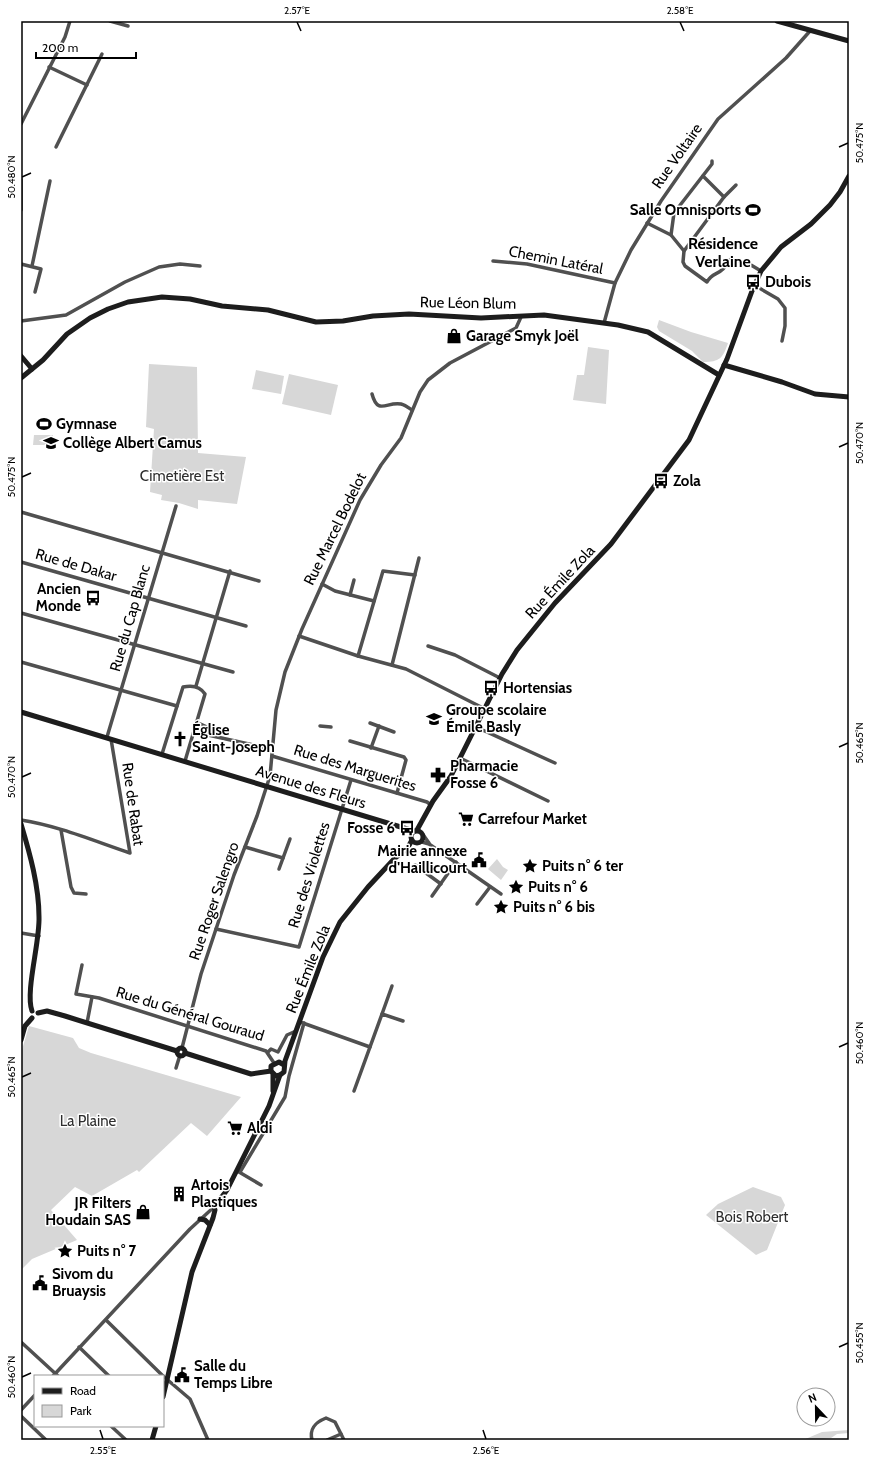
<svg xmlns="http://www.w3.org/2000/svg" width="870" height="1461" viewBox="0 0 870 1461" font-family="Cabin,sans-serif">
<rect width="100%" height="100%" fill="#fff"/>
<g fill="#d7d7d7">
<path d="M659,320L691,332L728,343C723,358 720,362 703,362L692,351L659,331L657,327Z"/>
<polygon points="588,347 609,350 606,404 573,400 577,375 584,375"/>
<polygon points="149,364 197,367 198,453 246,457 237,504 198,500 198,509 179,503 161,500 162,495 150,492 154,429 146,427"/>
<polygon points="256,370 284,376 281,394 252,389"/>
<polygon points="289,374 338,385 331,415 282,404"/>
<polygon points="34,435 53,435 52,445 33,445"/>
<polygon points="497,859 503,867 508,870 501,880 488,869"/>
<polygon points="29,1026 73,1038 79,1048 91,1053 241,1097 207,1136 191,1123 139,1172 137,1170 92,1196 75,1187 51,1210 77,1240 32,1259 21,1270 21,1053"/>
<polygon points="753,1187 781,1197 785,1205 767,1250 756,1255 706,1215 718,1204"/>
<polygon points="849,1430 849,1433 837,1434 831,1438 817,1440 803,1440 822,1432"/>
</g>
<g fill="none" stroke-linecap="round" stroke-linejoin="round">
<g stroke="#505050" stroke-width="3.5">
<polyline points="110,21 128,26"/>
<polyline points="49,67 87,85"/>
<polyline points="21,124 65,37 70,21"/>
<polyline points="56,147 102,54"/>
<polyline points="703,176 724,197"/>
<polyline points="21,179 21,210"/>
<path d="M647,223L671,235L684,251L683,262L685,266L707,282C712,273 717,275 723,269C726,266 726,262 731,259L751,265L761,271"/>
<polyline points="671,235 674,213 712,164 712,161"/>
<polyline points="684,251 724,197 736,185"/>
<polyline points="493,261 527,264 615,283"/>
<polyline points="21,264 41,269 35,292"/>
<polyline points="32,266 50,181"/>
<polyline points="754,285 778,299 785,308 785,326 782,341"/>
<polyline points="21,321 66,315 125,282 159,267 180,264 200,266"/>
<polyline points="604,323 615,283 631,250 661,201 718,119 786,58 810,31"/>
<path d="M372,394C378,416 387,401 401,404C405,405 409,408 412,410"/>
<polyline points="21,512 259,581"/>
<polyline points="21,562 246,626"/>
<polyline points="322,584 335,591 374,601"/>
<polyline points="350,595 354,580"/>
<polyline points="21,613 233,672"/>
<polyline points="299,636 358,656 406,669 485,709"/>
<polyline points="428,646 455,655 500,678"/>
<polyline points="358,656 383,571 415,575"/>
<polyline points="21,662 177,706"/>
<polyline points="392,665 419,558"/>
<polyline points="196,686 230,571"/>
<polyline points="196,722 207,727 206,732 208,735 271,749"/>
<polyline points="370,723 394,732"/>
<polyline points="320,726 331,727"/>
<polyline points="476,727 555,763"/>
<polyline points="107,737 176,506"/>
<polyline points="350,741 404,757 406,760 397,793"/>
<polyline points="371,748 379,726"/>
<path d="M162,754L183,687C192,685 200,686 205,694L185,761"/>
<polyline points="272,756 427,802 431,805"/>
<polyline points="460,758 548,801"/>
<path d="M21,820C59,826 94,841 130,853L111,739"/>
<polyline points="61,830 71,887 74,893 86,894"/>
<polyline points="424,836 429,843"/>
<polyline points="422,842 429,844 501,894"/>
<polyline points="245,847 283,858"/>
<polyline points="412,868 415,865 441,884"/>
<polyline points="279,869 290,839"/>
<polyline points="432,896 456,862"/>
<polyline points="477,904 490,887"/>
<polyline points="216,929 299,947 351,780"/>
<polyline points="21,933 39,936"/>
<polyline points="82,965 76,994 99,998 266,1051 274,1063"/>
<polyline points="382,1014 392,986"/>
<polyline points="300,1022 370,1047"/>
<polyline points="87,1023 92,997"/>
<polyline points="182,1048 201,974 234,875 257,816 270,776 276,710 285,672 302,629 360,500 381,465 401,438 420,392 428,380 450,363 516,328 521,317"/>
<polyline points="268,1052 271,1049 278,1052 287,1035 296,1031"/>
<polyline points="176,1068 180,1055"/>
<polyline points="354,1091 382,1014 403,1021"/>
<polyline points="239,1172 261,1185"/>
<polyline points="240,1172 285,1097 289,1076 304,1023"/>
<polyline points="106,1320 163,1376"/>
<polyline points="21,1342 58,1376"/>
<polyline points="79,1347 109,1376"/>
<polyline points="53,1376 190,1229 214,1207"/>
<polyline points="163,1376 190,1399 208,1440"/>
<polyline points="21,1410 35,1395"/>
<polyline points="21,1416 46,1440"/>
<polyline points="111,1426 126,1440"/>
<path d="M312,1440C309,1428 316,1422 326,1418L335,1422L344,1440"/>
<polyline points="327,1440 341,1434"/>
</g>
<g stroke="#1d1d1d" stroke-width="5">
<polyline points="777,21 849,41"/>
<polyline points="21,356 32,369"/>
<polyline points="724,365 782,382 815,394 849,397"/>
<polyline points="21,378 43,360 67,334 90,318 108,309 128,302 162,297 190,299 222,306 268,310 316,322 343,321 373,316 409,314 481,318 544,315 618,325 648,332 719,375"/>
<polyline points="21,712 414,831"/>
<path d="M21,824C30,854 39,886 39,917C40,942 25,992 32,1011"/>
<polyline points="417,830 433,801 451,776 502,674 517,650 555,603 611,544 689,440 727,359 752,291 761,271 781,247 811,224 830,205 840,192 849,176"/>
<circle cx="417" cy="837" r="6"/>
<polyline points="38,1013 47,1011 65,1016 177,1051"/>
<polyline points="21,1040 25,1026 32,1018"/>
<circle cx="181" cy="1052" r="4"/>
<polyline points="185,1053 251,1074 271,1071"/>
<polyline points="284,1065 279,1062 271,1066 271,1071 276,1076 280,1075 284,1072 285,1061 323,957 340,922 368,887 395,858 407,849 412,840"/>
<polyline points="273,1074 273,1091"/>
<polyline points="200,1219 205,1220 210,1225"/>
<polyline points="163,1397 192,1272 213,1218 215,1210 214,1207 227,1190 269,1106 280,1075"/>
<polyline points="152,1440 156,1426"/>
</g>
</g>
<path fill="none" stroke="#000" stroke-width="1.5" d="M297,22L301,31M680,22L684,31M839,147L848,143M22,177L31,173M839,447L848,443M22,477L31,473M839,747L848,743M22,777L31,773M839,1047L848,1043M22,1077L31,1073M839,1347L848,1343M22,1377L31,1373M100,1430L103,1439M483,1430L486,1439"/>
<defs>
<g id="stadium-bare" transform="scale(1.2)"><path d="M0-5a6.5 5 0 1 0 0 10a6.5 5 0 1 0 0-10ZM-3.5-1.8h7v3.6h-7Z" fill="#000" stroke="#fff" stroke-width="2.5" paint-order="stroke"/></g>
<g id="bus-bare" transform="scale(1.2)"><path d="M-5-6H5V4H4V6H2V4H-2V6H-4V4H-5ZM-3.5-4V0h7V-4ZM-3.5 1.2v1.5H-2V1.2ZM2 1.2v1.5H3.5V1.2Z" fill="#000" stroke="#fff" stroke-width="2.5" paint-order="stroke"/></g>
<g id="shop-bare" transform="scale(1.2)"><path d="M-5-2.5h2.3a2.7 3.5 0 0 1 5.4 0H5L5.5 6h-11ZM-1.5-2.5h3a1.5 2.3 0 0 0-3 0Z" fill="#000" stroke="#fff" stroke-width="2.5" paint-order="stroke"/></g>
<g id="school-bare" transform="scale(1.2)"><path d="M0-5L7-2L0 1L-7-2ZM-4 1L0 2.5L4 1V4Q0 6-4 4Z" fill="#000" stroke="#fff" stroke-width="2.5" paint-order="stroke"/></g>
<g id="church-bare" transform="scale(1.2)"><path d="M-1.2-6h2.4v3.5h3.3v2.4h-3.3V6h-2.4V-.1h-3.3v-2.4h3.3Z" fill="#000" stroke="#fff" stroke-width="2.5" paint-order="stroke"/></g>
<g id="pharmacy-bare" transform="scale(1.2)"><path d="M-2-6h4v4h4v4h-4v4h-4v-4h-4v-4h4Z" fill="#000" stroke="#fff" stroke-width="2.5" paint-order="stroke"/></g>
<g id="supermarket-bare" transform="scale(1.2)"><path d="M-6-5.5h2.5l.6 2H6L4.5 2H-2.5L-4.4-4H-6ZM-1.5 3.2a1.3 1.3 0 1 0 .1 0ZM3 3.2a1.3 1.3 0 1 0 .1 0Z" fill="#000" stroke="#fff" stroke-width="2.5" paint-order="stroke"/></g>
<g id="civic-bare" transform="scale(1.2)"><path d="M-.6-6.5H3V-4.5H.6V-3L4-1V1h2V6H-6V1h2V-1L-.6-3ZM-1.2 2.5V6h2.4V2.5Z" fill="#000" stroke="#fff" stroke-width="2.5" paint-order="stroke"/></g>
<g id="sight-bare" transform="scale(1.2)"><path d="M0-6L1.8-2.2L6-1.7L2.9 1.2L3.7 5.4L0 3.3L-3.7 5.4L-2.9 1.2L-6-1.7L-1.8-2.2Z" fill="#000" stroke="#fff" stroke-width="2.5" paint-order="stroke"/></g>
<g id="building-bare" transform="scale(1.2)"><path d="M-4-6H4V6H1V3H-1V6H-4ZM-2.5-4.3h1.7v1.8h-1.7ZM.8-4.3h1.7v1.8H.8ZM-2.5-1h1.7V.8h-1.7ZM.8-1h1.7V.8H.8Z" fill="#000" stroke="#fff" stroke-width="2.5" paint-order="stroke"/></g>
</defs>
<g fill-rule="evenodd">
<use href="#stadium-bare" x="753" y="210"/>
<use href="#bus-bare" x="753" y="282"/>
<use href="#shop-bare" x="454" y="336"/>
<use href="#stadium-bare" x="44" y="424"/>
<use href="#school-bare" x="51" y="443"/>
<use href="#bus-bare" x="661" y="481"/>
<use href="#bus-bare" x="93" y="598"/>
<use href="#bus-bare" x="491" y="688"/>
<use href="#school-bare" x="434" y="719"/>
<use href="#church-bare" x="180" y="739"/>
<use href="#pharmacy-bare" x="438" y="775"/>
<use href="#supermarket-bare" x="466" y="819"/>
<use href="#bus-bare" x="407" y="828"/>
<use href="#civic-bare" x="479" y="860"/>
<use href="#sight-bare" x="530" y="866"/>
<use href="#sight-bare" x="516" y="887"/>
<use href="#sight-bare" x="501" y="907"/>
<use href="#supermarket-bare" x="235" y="1128"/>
<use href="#building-bare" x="179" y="1194"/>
<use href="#shop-bare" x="143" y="1212"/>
<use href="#sight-bare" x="65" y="1251"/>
<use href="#civic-bare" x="40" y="1283"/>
<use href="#civic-bare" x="182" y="1375"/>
</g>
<g text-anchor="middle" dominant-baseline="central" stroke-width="3" stroke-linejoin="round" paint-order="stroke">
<g font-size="15" fill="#000" stroke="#fff">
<text transform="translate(677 156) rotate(-55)">Rue Voltaire</text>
<text transform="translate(556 260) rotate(11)">Chemin Latéral</text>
<text transform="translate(468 303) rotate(1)">Rue Léon Blum</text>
<text transform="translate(335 529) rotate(-64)">Rue Marcel Bodelot</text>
<text transform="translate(76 565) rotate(16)">Rue de Dakar</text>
<text transform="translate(560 582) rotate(-47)">Rue Émile Zola</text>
<text transform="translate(130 618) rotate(-74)">Rue du Cap Blanc</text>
<text transform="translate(355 768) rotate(17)">Rue des Marguerites</text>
<text transform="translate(311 787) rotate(17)">Avenue des Fleurs</text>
<text transform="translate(133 804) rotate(82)">Rue de Rabat</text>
<text transform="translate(309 875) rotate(-73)">Rue des Violettes</text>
<text transform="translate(214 901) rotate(-71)">Rue Roger Salengro</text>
<text transform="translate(308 969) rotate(-68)">Rue Émile Zola</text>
<text transform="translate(190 1014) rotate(17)">Rue du Général Gouraud</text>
</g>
<g font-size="15" font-weight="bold" fill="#000" stroke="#fff" text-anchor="start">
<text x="741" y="210" text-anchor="end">Salle Omnisports</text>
<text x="765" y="282">Dubois</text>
<text x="466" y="336">Garage Smyk Joël</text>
<text x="56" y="424">Gymnase</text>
<text x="63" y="443">Collège Albert Camus</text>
<text x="673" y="481">Zola</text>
<text x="81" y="589" text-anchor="end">Ancien<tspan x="81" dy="17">Monde</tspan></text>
<text x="503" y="688">Hortensias</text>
<text x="446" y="710">Groupe scolaire<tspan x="446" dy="17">Émile Basly</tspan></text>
<text x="192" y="730">Église<tspan x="192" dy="17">Saint-Joseph</tspan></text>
<text x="450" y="766">Pharmacie<tspan x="450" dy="17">Fosse 6</tspan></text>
<text x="478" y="819">Carrefour Market</text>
<text x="395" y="828" text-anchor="end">Fosse 6</text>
<text x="467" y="851" text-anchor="end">Mairie annexe<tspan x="467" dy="17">d'Haillicourt</tspan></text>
<text x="542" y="866">Puits n° 6 ter</text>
<text x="528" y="887">Puits n° 6</text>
<text x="513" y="907">Puits n° 6 bis</text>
<text x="247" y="1128">Aldi</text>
<text x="191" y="1185">Artois<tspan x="191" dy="17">Plastiques</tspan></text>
<text x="131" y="1203" text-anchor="end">JR Filters<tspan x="131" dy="17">Houdain SAS</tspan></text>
<text x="77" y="1251">Puits n° 7</text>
<text x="52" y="1274">Sivom du<tspan x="52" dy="17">Bruaysis</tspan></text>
<text x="194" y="1366">Salle du<tspan x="194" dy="17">Temps Libre</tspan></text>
</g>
<g font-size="15" fill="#2e2e2e" stroke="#fff">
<text x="182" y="476">Cimetière Est</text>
<text x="88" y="1121">La Plaine</text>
<text x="752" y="1217">Bois Robert</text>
</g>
<g font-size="16" font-weight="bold" fill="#000" stroke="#fff">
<text x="723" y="243">Résidence<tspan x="723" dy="18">Verlaine</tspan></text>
</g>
</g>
<rect width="870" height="1461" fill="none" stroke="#ffffff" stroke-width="44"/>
<rect x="34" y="1375" width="130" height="52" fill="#ffffff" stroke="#999999"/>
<rect x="42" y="1388" width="20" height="6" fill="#1d1d1d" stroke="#999999"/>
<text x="70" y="1395" font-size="12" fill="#000000">Road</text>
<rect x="42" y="1405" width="20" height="12" fill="#d7d7d7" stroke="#999999"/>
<text x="70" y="1415" font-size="12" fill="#000000">Park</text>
<g transform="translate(816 1407) rotate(338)"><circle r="19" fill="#ffffff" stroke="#999999"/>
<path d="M0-3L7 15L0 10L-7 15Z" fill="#000000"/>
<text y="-6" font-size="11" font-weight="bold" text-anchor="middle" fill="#000000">N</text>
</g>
<path d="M36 52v6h100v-6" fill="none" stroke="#000000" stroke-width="2"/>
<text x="42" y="52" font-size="12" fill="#000000" stroke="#ffffff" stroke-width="3" paint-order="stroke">200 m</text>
<rect x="22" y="22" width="826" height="1417" fill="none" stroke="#000" stroke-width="1.5"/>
<g font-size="10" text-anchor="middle" fill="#000">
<text x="297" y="14">2.57°E</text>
<text x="680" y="14">2.58°E</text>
<text transform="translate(859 143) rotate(-90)" y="4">50.475°N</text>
<text transform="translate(11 177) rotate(-90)" y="4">50.480°N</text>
<text transform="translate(859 443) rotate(-90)" y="4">50.470°N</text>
<text transform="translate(11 477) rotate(-90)" y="4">50.475°N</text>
<text transform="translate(859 743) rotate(-90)" y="4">50.465°N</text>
<text transform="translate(11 777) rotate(-90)" y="4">50.470°N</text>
<text transform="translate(859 1043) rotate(-90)" y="4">50.460°N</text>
<text transform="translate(11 1077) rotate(-90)" y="4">50.465°N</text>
<text transform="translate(859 1343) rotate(-90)" y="4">50.455°N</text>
<text transform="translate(11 1377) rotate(-90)" y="4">50.460°N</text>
<text x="103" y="1454">2.55°E</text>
<text x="486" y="1454">2.56°E</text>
</g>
</svg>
